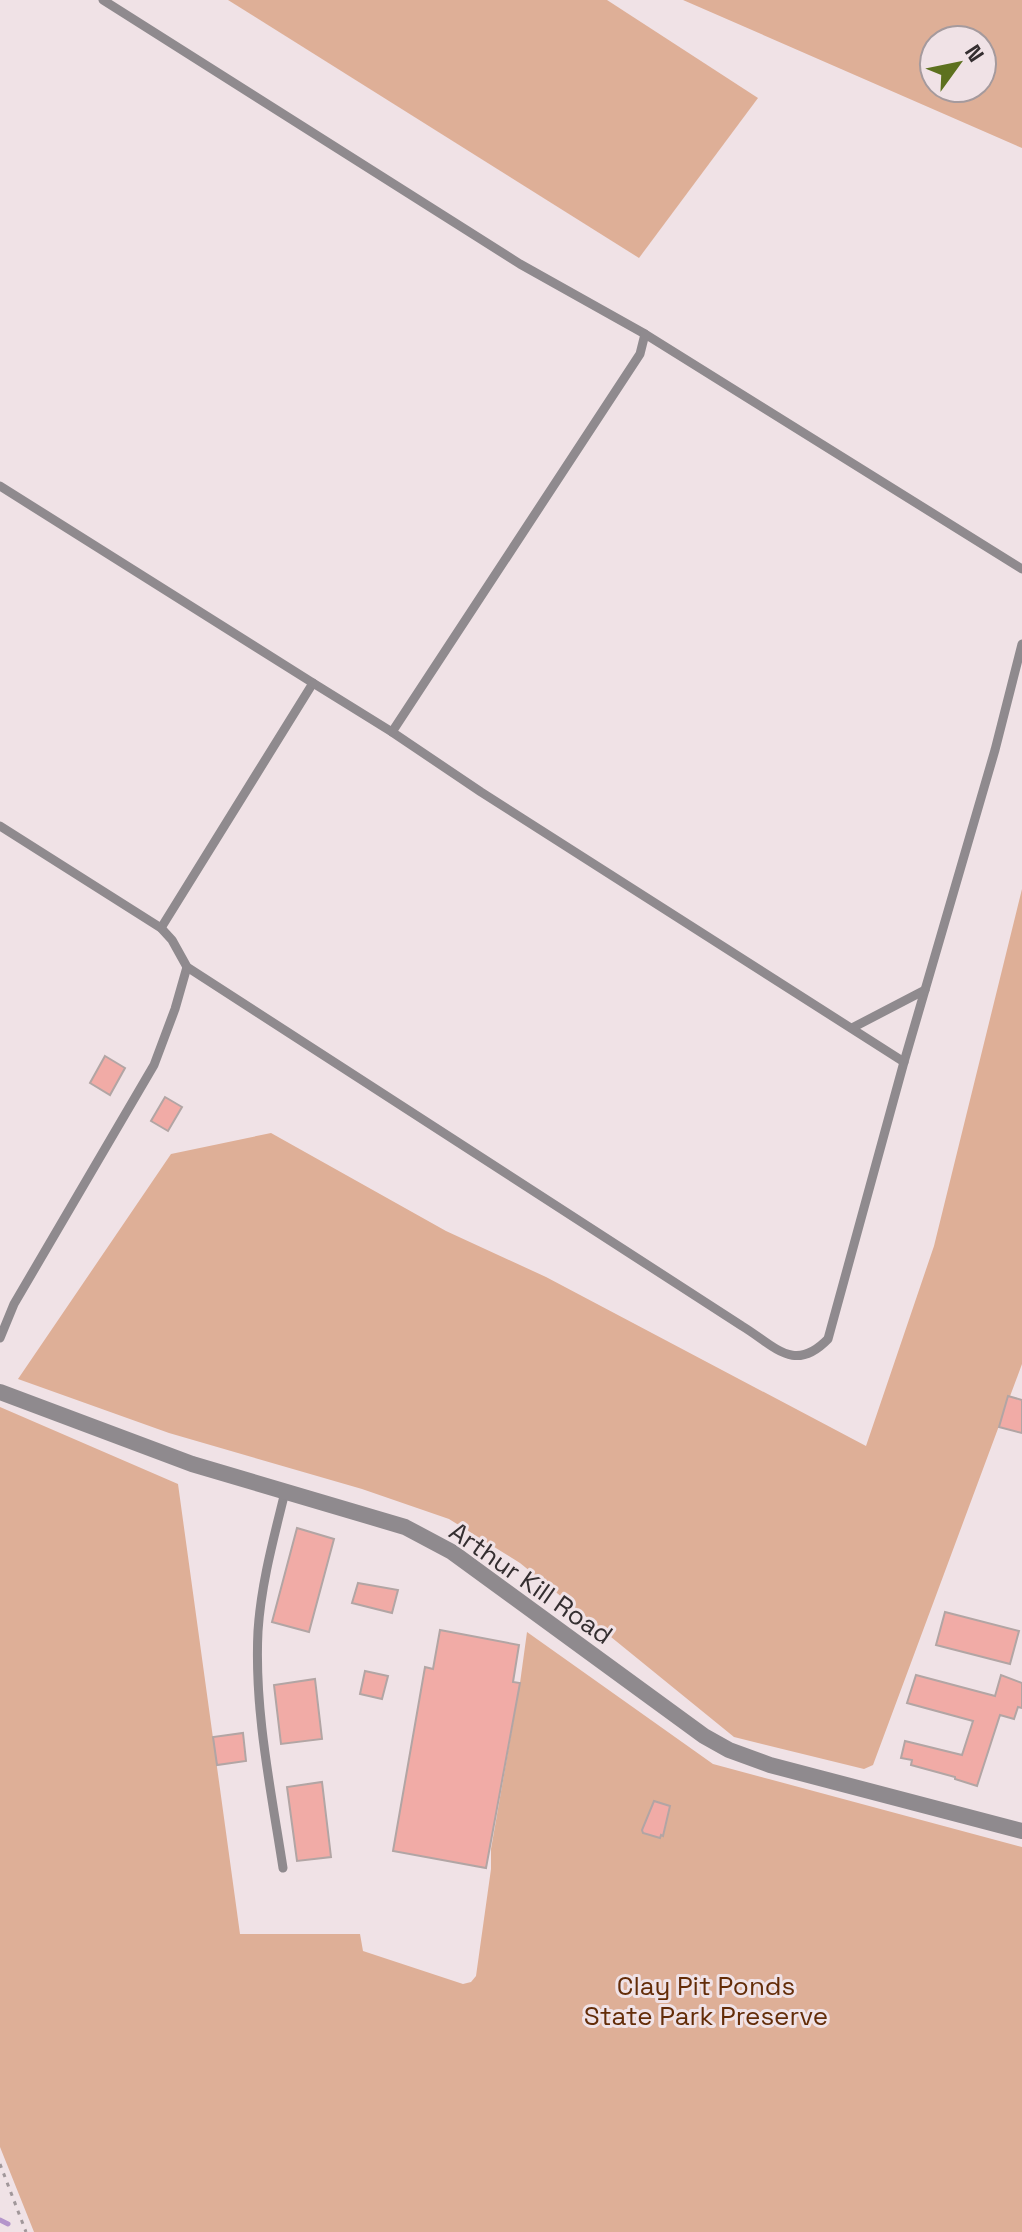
<svg xmlns="http://www.w3.org/2000/svg" width="1022" height="2232" viewBox="0 0 1022 2232" font-family="'Space Grotesk',sans-serif">
<rect width="100%" height="100%" fill="#f0e2e6"/>
<g fill="#deaf97" fill-rule="evenodd">
<polygon points="228,0 607,0 758,98 639,258"/>
<path d="M683,0H1022V148ZM934,40H982V88H934Z"/>
<polygon points="1022,889 1022,1364 873,1765 864,1769 734,1737 520,1563 449,1519 362,1489 169,1433 18,1379 171,1154 271,1133 446,1231 546,1277 866,1446 934,1246"/>
<polygon points="0,1407 178,1484 240,1934 360,1934 363,1951 463,1984 471,1982 476,1976 491,1869 491,1849 520,1683 527,1632 713,1764 1022,1847 1022,2232 34,2232 0,2147"/>
</g>
<g fill="none" stroke-linecap="round" stroke-linejoin="round">
<polyline stroke="#b595cb" stroke-width="5" points="0,2220 8,2224"/>
</g>
<g fill="#f1aba6" stroke="#b2a5a4" stroke-width="2">
<polygon points="105,1056 125,1068 110,1095 90,1083"/>
<polygon points="165,1097 182,1107 168,1131 151,1121"/>
<polygon points="1008,1396 1022,1400 1022,1433 999,1427"/>
<polygon points="297,1528 334,1539 309,1632 272,1622"/>
<polygon points="358,1583 398,1590 392,1613 352,1603"/>
<polygon points="945,1612 1019,1631 1010,1664 936,1645"/>
<polygon points="440,1630 519,1645 513,1682 520,1683 486,1868 393,1851 425,1667 433,1669"/>
<polygon points="365,1671 388,1676 382,1699 360,1694"/>
<polygon points="916,1675 995,1696 1001,1675 1022,1683 1022,1708 1018,1707 1014,1719 1000,1715 977,1786 955,1779 955,1777 911,1765 912,1760 901,1758 905,1741 962,1755 973,1721 907,1703"/>
<polygon points="315,1679 322,1739 281,1744 274,1685"/>
<polygon points="243,1733 246,1761 217,1765 213,1737"/>
<polygon points="322,1782 331,1857 297,1861 287,1787"/>
<polygon points="654,1801 670,1806 663,1836 661,1835 660,1838 643,1833 642,1830"/>
</g>
<g fill="none" stroke-linecap="round" stroke-linejoin="round">
<polyline stroke="#a1979a" stroke-width="3" stroke-dasharray="4 6" stroke-linecap="butt" points="0,2164 26,2232"/>
<g stroke="#8f8a8e" stroke-width="9">
<polyline points="103,0 520,264 645,334 1022,569"/>
<polyline points="0,486 313,683 161,928"/>
<polyline points="313,683 392,732 481,792 904,1062"/>
<polyline points="392,732 640,354 645,334"/>
<path d="M0,826L161,928L172,940L187,967L742,1326C775,1346 794,1374 828,1339L904,1062L995,750L1022,644"/>
<polyline points="852,1028 925,990"/>
<polyline points="0,1338 14,1304 154,1065 175,1009 187,967"/>
<path d="M283,1868C271,1790 254,1710 258,1631C261,1584 274,1537 285,1492"/>
</g>
<polyline stroke="#8f8a8e" stroke-width="16" points="0,1392 192,1464 405,1527 452,1552 704,1736 729,1750 770,1765 1022,1831"/>
</g>
<g text-anchor="middle" dominant-baseline="central" stroke-width="6" stroke-linejoin="round" paint-order="stroke">
<g font-size="26" fill="#342e30" stroke="#f0e2e6">
<text transform="translate(531 1583) rotate(35)">Arthur Kill Road</text>
</g>
<g font-size="26" fill="#632c08" stroke="#f0e2e6">
<text x="706" y="1986">Clay Pit Ponds<tspan x="706" dy="30">State Park Preserve</tspan></text>
</g>
</g>
<g transform="translate(958 64) rotate(57)"><circle r="38" fill="#f0e2e6" stroke="#a59a9d" stroke-width="2"/>
<path d="M0-6L14 30L0 20L-14 30Z" fill="#5d711f"/>
<text y="-12" font-size="22" font-weight="bold" text-anchor="middle" fill="#342e30">N</text>
</g>
</svg>
